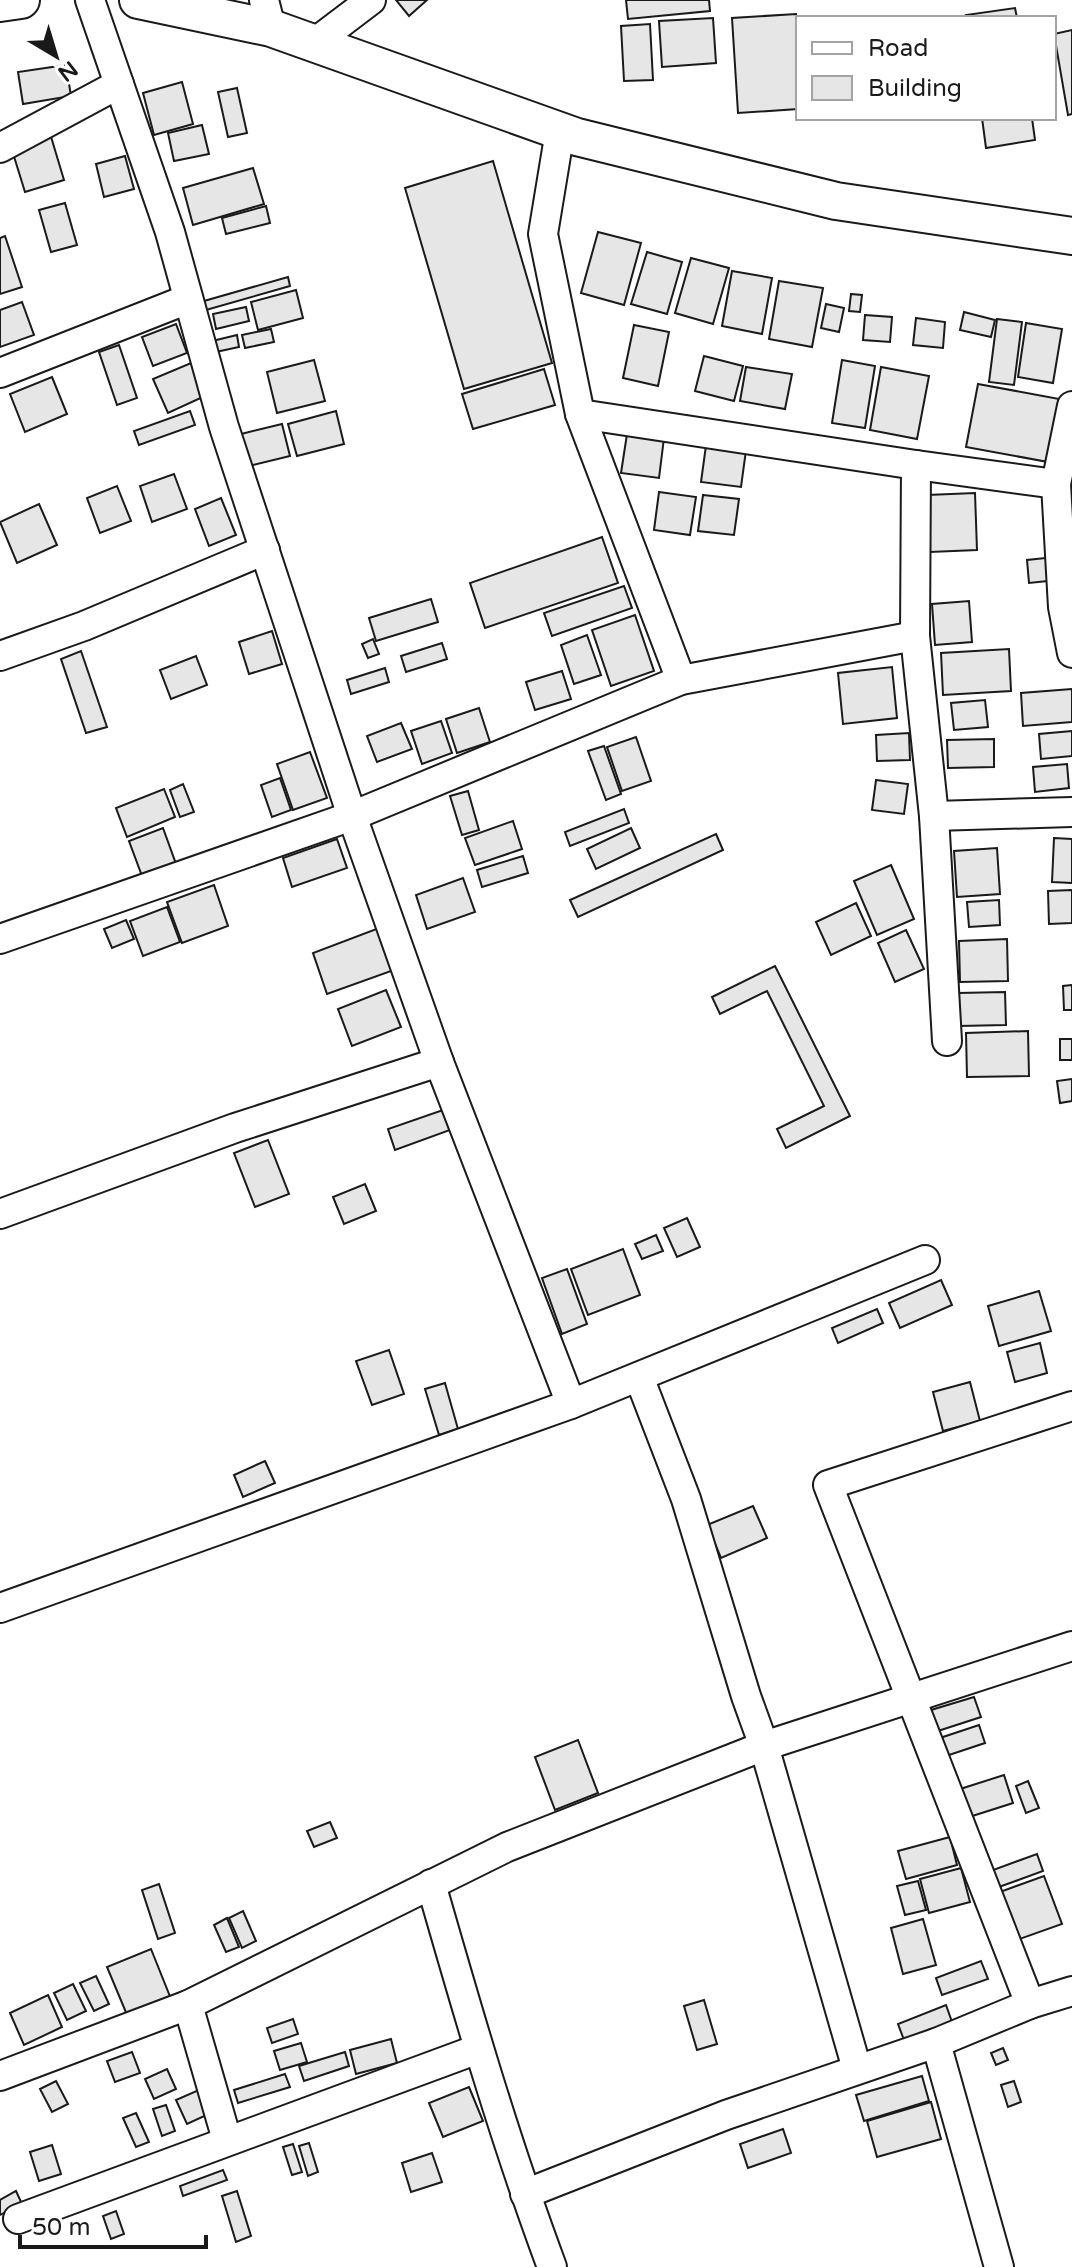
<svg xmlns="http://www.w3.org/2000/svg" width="1072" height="2267" viewBox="0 0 1072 2267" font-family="'Varela Round',sans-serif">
<rect width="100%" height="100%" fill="#fff"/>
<g fill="#e6e6e6" stroke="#1a1a1a" stroke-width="2">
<polygon points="396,0 427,0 409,16"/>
<polygon points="626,0 709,0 710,11 628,19"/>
<polygon points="1015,8 1017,18 967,18 966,15"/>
<polygon points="796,14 798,109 738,113 732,18"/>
<polygon points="713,18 716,63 662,67 659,21"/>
<polygon points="650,24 653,80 624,81 621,26"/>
<polygon points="1072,30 1072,114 1068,115 1054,34"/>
<polygon points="66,65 71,96 23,104 18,72"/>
<polygon points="182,82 193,124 154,135 143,93"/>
<polygon points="237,88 247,133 228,137 218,92"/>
<polygon points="982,118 1032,118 1035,140 986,148"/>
<polygon points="202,125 209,154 174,161 168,133"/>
<polygon points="49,130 64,180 25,192 12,150"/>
<polygon points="125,156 134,189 104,197 96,164"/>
<polygon points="493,161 552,363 464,389 405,188"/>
<polygon points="253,168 264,204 193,225 183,188"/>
<polygon points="65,203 77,245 51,252 39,210"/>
<polygon points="266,206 270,223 226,234 222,218"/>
<polygon points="598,232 641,243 624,305 581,293"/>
<polygon points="5,236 22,287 0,294 0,238"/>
<polygon points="647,252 682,262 667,314 631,304"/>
<polygon points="691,258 729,268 713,324 675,313"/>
<polygon points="732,271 772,278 762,334 722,326"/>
<polygon points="288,277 290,286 199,312 197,303"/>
<polygon points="779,281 823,288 812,347 769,339"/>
<polygon points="296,290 303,318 258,330 251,302"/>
<polygon points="851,294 862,295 860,312 849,311"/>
<polygon points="22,302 34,335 0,347 0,310"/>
<polygon points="826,304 844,308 839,332 821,328"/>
<polygon points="246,307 249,321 216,329 213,314"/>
<polygon points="964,312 995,320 991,337 960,330"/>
<polygon points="865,315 892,317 890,342 863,340"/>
<polygon points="916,318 945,322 943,348 913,345"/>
<polygon points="997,319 1022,322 1014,385 989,382"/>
<polygon points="1026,323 1062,329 1053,383 1018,377"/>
<polygon points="176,324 187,353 153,366 142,337"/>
<polygon points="634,325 669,332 658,386 623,378"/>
<polygon points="271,329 274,342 245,348 242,335"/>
<polygon points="237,335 239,347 211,353 208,342"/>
<polygon points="119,345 137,398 117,405 99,352"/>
<polygon points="704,356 743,366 734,401 695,391"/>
<polygon points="314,360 325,401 277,413 267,372"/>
<polygon points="842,360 875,366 865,428 832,423"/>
<polygon points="191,363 205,396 168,413 153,379"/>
<polygon points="746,367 792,374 785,409 740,401"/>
<polygon points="881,367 929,376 917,439 870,430"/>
<polygon points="544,369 555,405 473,429 462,394"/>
<polygon points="52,377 67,414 25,432 10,394"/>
<polygon points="978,384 1070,401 1059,464 966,447"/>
<polygon points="190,411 195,425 139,445 134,431"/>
<polygon points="336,411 344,444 297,456 288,424"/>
<polygon points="282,424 290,456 249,466 241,434"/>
<polygon points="627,434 664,438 659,478 621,473"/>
<polygon points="707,438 747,443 741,487 701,482"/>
<polygon points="174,474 187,509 152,522 140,486"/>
<polygon points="117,486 131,521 100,533 87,498"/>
<polygon points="659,492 696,497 690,535 654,530"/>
<polygon points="975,493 977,550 930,552 927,495"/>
<polygon points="703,495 739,499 734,535 698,531"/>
<polygon points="221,498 236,535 209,546 195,509"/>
<polygon points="39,504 57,545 17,563 0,522"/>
<polygon points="602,537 618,583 485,628 470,583"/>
<polygon points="1055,557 1057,580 1029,583 1027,560"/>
<polygon points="624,586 632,608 552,636 544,613"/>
<polygon points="431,599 438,622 376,641 369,618"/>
<polygon points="969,601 972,642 935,645 932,604"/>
<polygon points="635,615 654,671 611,686 592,630"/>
<polygon points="272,631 282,664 249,674 239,642"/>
<polygon points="587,635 601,675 574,684 561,645"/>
<polygon points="373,639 379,654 368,658 362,644"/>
<polygon points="442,643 447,659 406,672 401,656"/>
<polygon points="1009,649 1011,691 943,695 941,653"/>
<polygon points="81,651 107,727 86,733 61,659"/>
<polygon points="196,656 207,685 171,699 160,670"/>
<polygon points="892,667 897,718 843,724 838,673"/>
<polygon points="385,668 389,682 351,694 347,680"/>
<polygon points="562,671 571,699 535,710 526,682"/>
<polygon points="1072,689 1072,722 1023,726 1021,693"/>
<polygon points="985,700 988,727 954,730 951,703"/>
<polygon points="479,708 490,742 457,753 446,719"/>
<polygon points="441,721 452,753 422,764 411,731"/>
<polygon points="401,723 412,749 377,762 367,736"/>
<polygon points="1072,731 1072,756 1041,759 1039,734"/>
<polygon points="909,733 910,760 877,761 876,735"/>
<polygon points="636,737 651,781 622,791 607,747"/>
<polygon points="994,739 994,767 948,768 947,740"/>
<polygon points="604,746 621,794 606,800 588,751"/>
<polygon points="310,752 327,798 293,810 277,764"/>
<polygon points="1067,764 1069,788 1035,792 1033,767"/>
<polygon points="280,778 291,810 272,817 261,785"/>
<polygon points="876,780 908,784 904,814 872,810"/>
<polygon points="183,784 194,812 180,817 170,790"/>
<polygon points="164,789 175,817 127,837 116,808"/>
<polygon points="468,791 479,830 462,835 450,796"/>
<polygon points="624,809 629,823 570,846 565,832"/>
<polygon points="513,821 522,849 475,865 465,838"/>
<polygon points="163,828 176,864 142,876 129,841"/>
<polygon points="631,828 640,848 596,869 587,849"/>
<polygon points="716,834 723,850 578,917 570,900"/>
<polygon points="1054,838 1072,839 1072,883 1052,882"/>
<polygon points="337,839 347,868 292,887 283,858"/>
<polygon points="997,848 1000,894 957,897 954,851"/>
<polygon points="523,856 528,873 482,887 477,870"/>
<polygon points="891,865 914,919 877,935 854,881"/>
<polygon points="463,878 475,912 427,929 416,895"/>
<polygon points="214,885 228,926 182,943 167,902"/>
<polygon points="1072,890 1072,923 1049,924 1048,891"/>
<polygon points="999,900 1000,925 969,927 967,902"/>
<polygon points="856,903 871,936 831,955 816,922"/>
<polygon points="167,907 180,942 143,956 130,921"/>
<polygon points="126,920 134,939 112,948 104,929"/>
<polygon points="379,928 394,970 327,994 313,953"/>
<polygon points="906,930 924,969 895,982 878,943"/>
<polygon points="1007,939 1008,981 960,982 959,941"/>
<polygon points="775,966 850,1116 786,1148 777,1129 824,1106 767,991 720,1014 712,997"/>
<polygon points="1072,985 1072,1010 1064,1010 1063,986"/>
<polygon points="386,990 401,1027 352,1046 338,1009"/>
<polygon points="1005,992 1006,1025 959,1026 958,993"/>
<polygon points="1028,1031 1029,1076 967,1077 966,1033"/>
<rect x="1060" y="1039" width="12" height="21"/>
<polygon points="1072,1079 1072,1101 1060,1103 1057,1081"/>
<polygon points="443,1110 450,1130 395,1150 388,1129"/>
<polygon points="268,1140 289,1194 255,1207 234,1153"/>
<polygon points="365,1184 376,1211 344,1224 333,1197"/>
<polygon points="687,1218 700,1247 677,1257 664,1228"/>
<polygon points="656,1235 663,1251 642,1259 635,1244"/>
<polygon points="623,1249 640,1295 588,1315 571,1269"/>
<polygon points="567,1269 587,1324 562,1334 542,1278"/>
<polygon points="941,1280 952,1305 900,1328 889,1303"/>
<polygon points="1039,1291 1051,1331 999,1346 988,1306"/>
<polygon points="877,1309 883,1323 838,1343 832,1328"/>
<polygon points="1040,1343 1047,1373 1015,1382 1007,1352"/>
<polygon points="389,1350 404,1394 372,1405 356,1361"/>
<polygon points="970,1382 980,1421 943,1431 933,1392"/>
<polygon points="445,1383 458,1429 439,1435 425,1389"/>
<polygon points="265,1461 275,1483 243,1497 234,1475"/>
<polygon points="753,1506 767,1538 721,1558 707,1525"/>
<polygon points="974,1697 981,1717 938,1731 931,1710"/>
<polygon points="979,1725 985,1743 946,1756 940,1738"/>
<polygon points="578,1740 598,1793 555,1810 535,1757"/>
<polygon points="1004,1775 1013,1803 963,1819 954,1791"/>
<polygon points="1028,1781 1039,1808 1026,1813 1016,1786"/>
<polygon points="330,1822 337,1838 314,1847 307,1831"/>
<polygon points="950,1837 957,1865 906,1879 898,1851"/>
<polygon points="1037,1854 1043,1871 999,1887 993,1870"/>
<polygon points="961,1868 970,1902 929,1913 920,1879"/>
<polygon points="1044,1876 1062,1924 1014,1941 997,1893"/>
<polygon points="918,1881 926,1910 905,1915 897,1886"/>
<polygon points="159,1884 175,1933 158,1939 142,1890"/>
<polygon points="243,1911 256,1941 242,1948 229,1918"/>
<polygon points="227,1918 239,1947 226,1952 214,1925"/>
<polygon points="923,1919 936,1965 903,1974 891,1928"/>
<polygon points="151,1949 173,2004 130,2022 107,1967"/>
<polygon points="981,1961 988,1979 942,1995 936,1978"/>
<polygon points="96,1976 109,2004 94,2011 80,1983"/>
<polygon points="73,1984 86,2011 67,2020 54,1993"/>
<polygon points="48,1995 62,2027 24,2045 10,2013"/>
<polygon points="704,2000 717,2044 697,2050 684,2006"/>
<polygon points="946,2005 952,2022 904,2040 898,2024"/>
<polygon points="293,2019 298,2034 272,2043 267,2028"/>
<polygon points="391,2039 397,2063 356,2074 350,2050"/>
<polygon points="301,2043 307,2062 280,2070 274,2051"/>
<polygon points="1003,2048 1008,2060 996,2065 991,2053"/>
<polygon points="132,2052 140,2073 115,2082 107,2061"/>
<polygon points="345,2052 349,2066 304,2081 299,2066"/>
<polygon points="167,2069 176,2089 154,2099 145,2079"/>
<polygon points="285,2074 290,2087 238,2103 234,2090"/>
<polygon points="922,2076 929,2101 864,2121 856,2095"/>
<polygon points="56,2081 68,2104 52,2112 40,2089"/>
<polygon points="1014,2081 1021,2102 1008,2107 1001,2085"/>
<polygon points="469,2087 483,2121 443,2137 429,2103"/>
<polygon points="201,2089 211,2113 187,2124 176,2100"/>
<polygon points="931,2102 941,2139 877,2157 867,2121"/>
<polygon points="166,2105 175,2131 162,2136 153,2109"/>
<polygon points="136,2113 149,2142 136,2147 123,2118"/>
<polygon points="783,2129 791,2153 748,2168 740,2144"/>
<polygon points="309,2143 318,2172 308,2176 299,2146"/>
<polygon points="293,2144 302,2172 292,2175 283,2147"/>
<polygon points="52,2145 61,2174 39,2181 30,2152"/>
<polygon points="432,2153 442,2182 411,2192 402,2163"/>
<polygon points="223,2170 227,2180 183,2196 180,2186"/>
<polygon points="16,2191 22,2204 0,2215 0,2200"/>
<polygon points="237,2191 251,2236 236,2242 222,2196"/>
<polygon points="116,2211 124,2234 111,2239 103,2216"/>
</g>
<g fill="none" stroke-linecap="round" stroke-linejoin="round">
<g stroke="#1a1a1a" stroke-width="32">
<g id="minor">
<polyline points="90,0 170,232 224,427 352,816 439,1062 571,1404 925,1260"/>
<polyline points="264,0 271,28"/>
<polyline points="313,44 371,0"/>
<polyline points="560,131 543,234 580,414 681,680"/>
<polyline points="0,148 119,84"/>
<polyline points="0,373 188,299"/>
<polyline points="1072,406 1056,484 1063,607 1072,653"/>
<polyline points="580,414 916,465 1056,484"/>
<polyline points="916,465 915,636 934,816 947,1041"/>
<polyline points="0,656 84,626 265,550"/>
<polyline points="934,816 1072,812"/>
<polyline points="0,939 352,816 681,680 915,636"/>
<polyline points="0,1214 235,1128 439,1062"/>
<polyline points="639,1377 686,1499 746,1696 764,1746 857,2069"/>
<polyline points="0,1608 571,1404"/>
<path d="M431,1884C468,2013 505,2141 552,2267"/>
<polyline points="1030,2004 828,1485 1072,1406"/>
<polyline points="188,2005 227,2140"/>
<polyline points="936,2043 999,2267"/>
<polyline points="0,2076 188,2005 507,1847 764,1746 1072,1646"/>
<polyline points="525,2194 726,2115 936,2043 1030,2004 1072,1991"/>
<polyline points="18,2219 478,2049"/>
</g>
</g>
<g stroke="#1a1a1a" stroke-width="40">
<g id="major">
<polyline points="138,0 271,28 577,137 836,201 1072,236"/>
<polyline points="0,3 21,0"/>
</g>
</g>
<use href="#minor" stroke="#fff" stroke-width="28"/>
<use href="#major" stroke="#fff" stroke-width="36"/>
</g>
<rect x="796" y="16" width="260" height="104" fill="#ffffff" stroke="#a3a3a3" stroke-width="2"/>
<rect x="812" y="42" width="40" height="12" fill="#ffffff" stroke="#a3a3a3" stroke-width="2"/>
<text x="868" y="56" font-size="24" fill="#1a1a1a">Road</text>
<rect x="812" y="76" width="40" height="24" fill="#e6e6e6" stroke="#a3a3a3" stroke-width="2"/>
<text x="868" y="96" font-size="24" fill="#1a1a1a">Building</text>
<g transform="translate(56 56) rotate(142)" stroke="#ffffff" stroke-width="6" paint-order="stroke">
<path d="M0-6L14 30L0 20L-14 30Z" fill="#1a1a1a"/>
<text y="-12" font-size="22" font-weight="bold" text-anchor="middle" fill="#1a1a1a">N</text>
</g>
<path d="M20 2235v12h186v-12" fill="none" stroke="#1a1a1a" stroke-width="4"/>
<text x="32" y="2235" font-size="24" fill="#1a1a1a" stroke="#ffffff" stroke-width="6" paint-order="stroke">50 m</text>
</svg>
